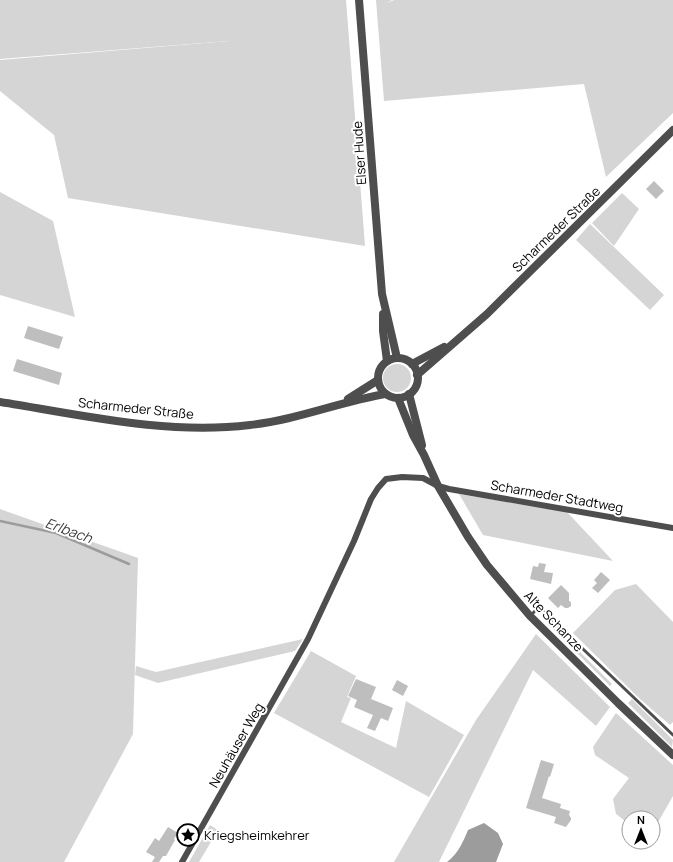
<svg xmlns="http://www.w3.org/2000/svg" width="673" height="862" viewBox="0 0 673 862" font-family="Manrope,sans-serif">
<rect width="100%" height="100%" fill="#fff"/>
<g fill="#d5d5d5">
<polygon points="0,0 346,0 365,246 68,198 54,135 0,91 0,60 241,40 0,59"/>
<polygon points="376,0 392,0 387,3 394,0 673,0 673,113 606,177 584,84 384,101"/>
<polygon points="0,192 53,221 75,317 0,295"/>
<polygon points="622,193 639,209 614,246 592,223"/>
<polygon points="590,224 664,295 650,310 576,240"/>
<circle cx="397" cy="378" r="14"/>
<polygon points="459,494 567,512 613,561 483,535"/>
<polygon points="0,509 138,558 133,734 64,862 0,862"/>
<polygon points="636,584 673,622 673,722 670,725 639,698 573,633 615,590"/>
<polygon points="550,622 612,684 610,686 548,624"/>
<polygon points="536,634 610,707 596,726 533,670 439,862 394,862 476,720"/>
<polygon points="303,639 295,651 158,683 135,675 136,666 156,672"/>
<polygon points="311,651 356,676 347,697 351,698 341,722 396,748 406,701 464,735 429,797 274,713"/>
<polygon points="632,699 673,740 672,747 628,703"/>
<polygon points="616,713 673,765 673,796 653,831 653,818 629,818 629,824 616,814 613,799 629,778 595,755 593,747"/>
<polygon points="210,825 218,830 199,862 189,862"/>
</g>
<path fill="#9c9c9c" d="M484,823L498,833L503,844L496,862H447C458,854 463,842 468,830Z"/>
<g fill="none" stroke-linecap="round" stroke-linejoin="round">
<polyline stroke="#9c9c9c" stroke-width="2.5" points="0,521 56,533 129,564"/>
</g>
<g fill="#bebebe">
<polygon points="654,181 664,191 656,199 646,189"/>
<polygon points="28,326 63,337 59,349 24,338"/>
<polygon points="17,359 62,373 59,385 13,371"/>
<polygon points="539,563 546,564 544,572 553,573 551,584 530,579 533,566 538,567"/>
<polygon points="601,572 610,580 598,593 592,588 597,583 594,580"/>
<polygon points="561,585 569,593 569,601 571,602 571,606 568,608 565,608 561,605 558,608 548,598"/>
<polygon points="356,679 376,687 371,699 393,708 388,721 381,718 375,731 367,728 373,715 354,707 357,700 348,696"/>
<polygon points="397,680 408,686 403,696 392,690"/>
<polygon points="541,760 554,764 550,777 549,776 542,798 561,804 560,808 570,811 569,815 571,818 571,820 566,827 554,823 556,817 526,808"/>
<polygon points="168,827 178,833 174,839 175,840 166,856 163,856 159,862 152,862 155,857 146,852 155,838 159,841"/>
</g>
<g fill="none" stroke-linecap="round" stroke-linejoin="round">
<polyline stroke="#4e4e4e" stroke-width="3" points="530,616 539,607 673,735"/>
<polyline stroke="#4e4e4e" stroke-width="6" points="182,862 308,639 354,541 371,499 378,488 386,479 402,477 423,478 438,486 449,489 673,528"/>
<g stroke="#4e4e4e" stroke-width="8">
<polyline points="359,0 382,294 397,358"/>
<polyline points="383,314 383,331 387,361"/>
<circle cx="398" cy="378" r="20"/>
<polyline points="412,364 444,347"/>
<polyline points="417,375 487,314 673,130"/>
<polyline points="409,394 422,445"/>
<polyline points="398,398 413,435 424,455 438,486 468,537 487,565 530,616 618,703 673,755"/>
<polyline points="348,399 378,380"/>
<path d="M0,402C82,415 166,435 250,425C296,420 339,402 385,394"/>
</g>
</g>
<defs>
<g id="sight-ring" transform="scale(1.15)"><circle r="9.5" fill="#fff" stroke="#000" stroke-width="1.5"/><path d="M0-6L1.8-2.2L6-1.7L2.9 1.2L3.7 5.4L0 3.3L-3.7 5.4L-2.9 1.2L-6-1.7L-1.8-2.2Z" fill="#000"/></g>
</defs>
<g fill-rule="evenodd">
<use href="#sight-ring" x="188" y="835"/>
</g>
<g text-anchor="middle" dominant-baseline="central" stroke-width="4" stroke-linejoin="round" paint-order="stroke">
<g font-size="13" fill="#000" stroke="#fff">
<text transform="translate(359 153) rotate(-94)">Elser Hude</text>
<text transform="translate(556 229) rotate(-44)">Scharmeder Straße</text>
<text transform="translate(136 408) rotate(6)">Scharmeder Straße</text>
<text transform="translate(557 496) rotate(10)">Scharmeder Stadtweg</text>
<text transform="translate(554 621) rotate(46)">Alte Schanze</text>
<text transform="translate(236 745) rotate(-60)">Neuhäuser Weg</text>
</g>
<g font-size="13" fill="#000" stroke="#fff" text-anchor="start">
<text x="204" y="835">Kriegsheimkehrer</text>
</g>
<g font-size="14" font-style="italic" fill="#3d3d3d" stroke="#fff">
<text transform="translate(69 530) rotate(20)">Erlbach</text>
</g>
</g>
<g transform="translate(641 830)"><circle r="19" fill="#ffffff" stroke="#999999"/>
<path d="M0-3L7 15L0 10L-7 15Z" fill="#000000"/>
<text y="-6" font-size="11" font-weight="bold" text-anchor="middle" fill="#000000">N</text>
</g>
</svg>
